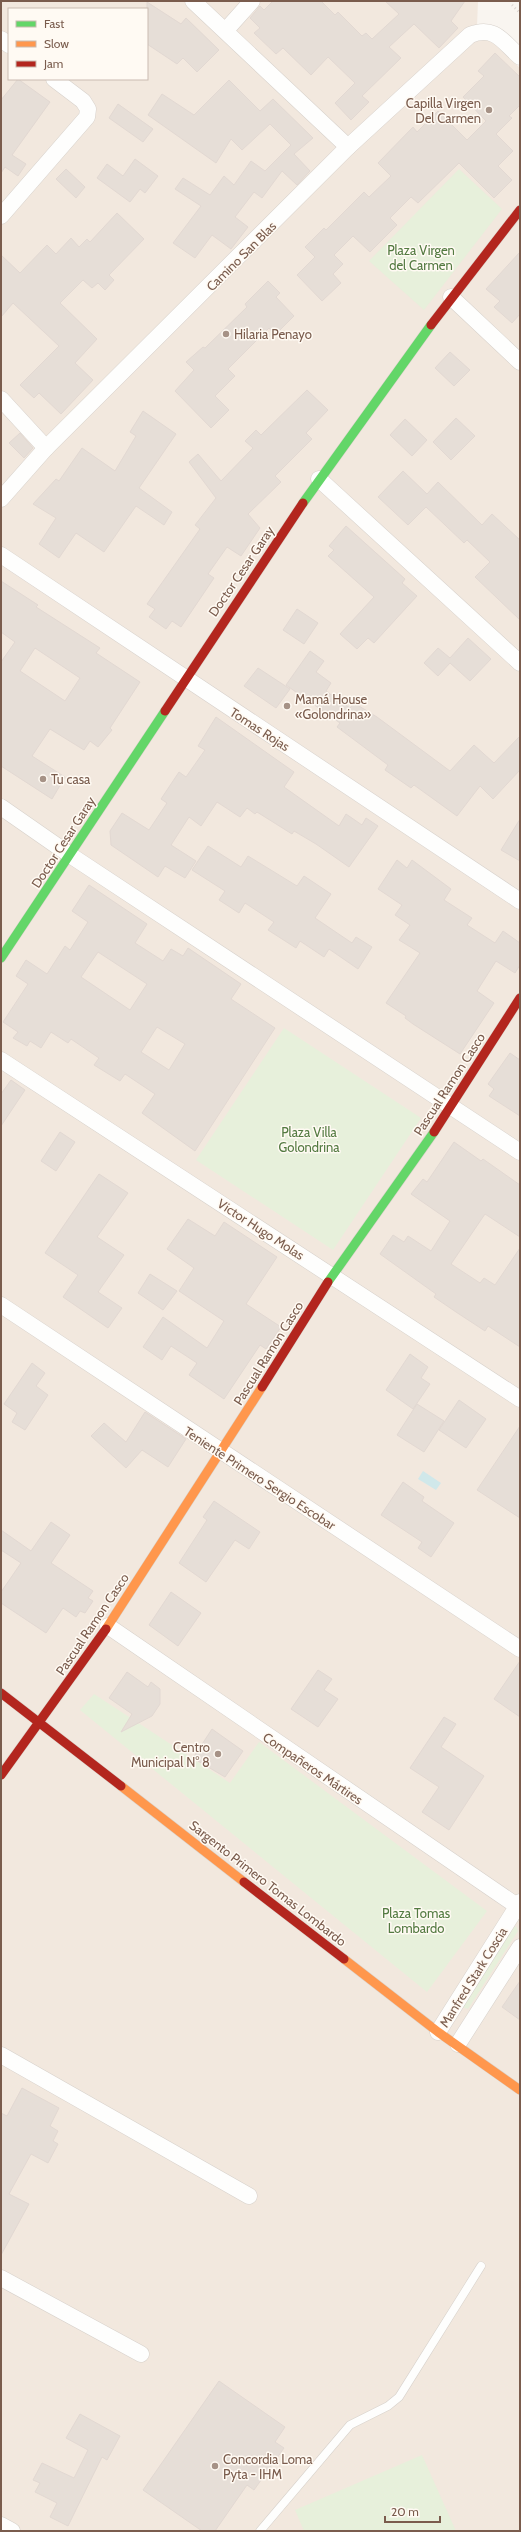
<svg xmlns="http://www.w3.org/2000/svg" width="521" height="2532" viewBox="0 0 521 2532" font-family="Cabin,sans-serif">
<rect width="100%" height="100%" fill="#f9f5f0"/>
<path fill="#f2e8de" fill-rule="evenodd" d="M1,1H478L477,26L520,68V2531H1ZM9,9H147V79H9Z"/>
<g fill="#e7f0db">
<polygon points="459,169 502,209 424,310 369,261"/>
<polygon points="284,1028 421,1118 333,1250 196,1160"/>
<polygon points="94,1694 230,1783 259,1742 487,1911 427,1992 80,1710"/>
<polygon points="516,1926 518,1931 468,2009 462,2007 513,1928"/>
<polygon points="422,2455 456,2531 304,2531 295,2510"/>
</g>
<polygon fill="#d0e8ea" points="423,1471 441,1483 436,1490 418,1479"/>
<g fill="#e6ded7" stroke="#e2d8d2" fill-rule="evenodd">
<polygon points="273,1 321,1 335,15 338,12 362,36 366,33 372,39 399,14 385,1 465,1 451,21 458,28 439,48 414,24 389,47 401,58 362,96 369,102 351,120 335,103 355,83 328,57 311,75 283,48 276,54 254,33 260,28 250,18 260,6 264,10"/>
<polygon points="147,2 181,24 186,18 219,50 197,72 183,58 177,64 147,44"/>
<polygon points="495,53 520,77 520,105 509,116 512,118 496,134 513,151 498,166 512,180 494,198 459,163 418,203 411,197 390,218 397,225 370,252 353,236 334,255 343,264 333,274 341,283 322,301 297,275 315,257 305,247 324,228 326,230 364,192 369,197 391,176 378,163 413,127 417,132 438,111 467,140 486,121 463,97 484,76 478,71"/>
<polygon points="18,79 50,102 12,155 26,164 18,176 5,167 1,173 1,100"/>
<polygon points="229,80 260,111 273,99 313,138 294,154 310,171 297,185 282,171 262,198 254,192 235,217 248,227 231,249 212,235 195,258 173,243 201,206 175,189 183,178 210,195 224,176 234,185 251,161 265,171 291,145 270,124 242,150 231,139 216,163 148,115 162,94 194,115"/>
<polygon points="118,104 153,129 143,142 109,118"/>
<polygon points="135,159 158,176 145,193 140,189 130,202 97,178 107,164 123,176"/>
<polygon points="66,169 85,187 76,198 56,179"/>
<polygon points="117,213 144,239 109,275 114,280 105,290 98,283 92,288 83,280 60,303 97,339 75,363 93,380 61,414 39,393 34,398 20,385 59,346 13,303 1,317 1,255 20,273 47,245 56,254 71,238 79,247 87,239 90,242"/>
<polygon points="520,252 520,314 512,323 494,307 500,301 486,289"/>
<polygon points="268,281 280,293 276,297 294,316 275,335 269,328 228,369 235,376 215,396 229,410 211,428 175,391 194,370 186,362 203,347 205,348 247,307 245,304"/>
<polygon points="450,352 470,370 454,386 435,368"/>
<polygon points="307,390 328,410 306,433 312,439 275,476 281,482 248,514 260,528 241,556 227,547 208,574 214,578 181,627 172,621 166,629 149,617 155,609 147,604 200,529 195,525 216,498 189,462 198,454 221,481 253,448 245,441 256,430 261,435"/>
<polygon points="143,411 176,434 139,488 172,512 164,525 136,506 104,552 76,533 59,558 39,544 56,518 33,504 56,479 59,481 82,448 115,471 136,436 130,432"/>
<polygon points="456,418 475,436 451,460 433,442"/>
<polygon points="405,419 427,440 412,456 390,435"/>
<polygon points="20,433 33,448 24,458 9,443"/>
<polygon points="403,471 427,494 438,482 482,525 492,514 520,540 520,620 475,577 490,562 467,540 464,543 426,507 408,525 378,497"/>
<polygon points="346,526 405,579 402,583 417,596 374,643 368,638 357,649 340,634 374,597 328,556 334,550 329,546"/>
<path d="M1,581L38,605L36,607L100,648L96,653L140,682L110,728L112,730L98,747L90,741L84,750L50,729L32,756L65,777L52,799L1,766V662L15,642L1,632ZM35,648L80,678L65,701L20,671Z"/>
<polygon points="297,609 318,623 304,644 283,630"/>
<polygon points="468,638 491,659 470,681 450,663 438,676 424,663 438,648 450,658"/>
<polygon points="310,651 324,661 316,672 331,683 326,691 350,708 354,703 377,717 450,771 474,745 494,763 520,736 520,770 493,799 480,786 457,816 414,785 411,788 385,770 388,765 337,727 340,723 286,685"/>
<polygon points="258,668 290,689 276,708 244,686"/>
<polygon points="216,717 294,772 284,787 339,826 346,814 362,825 366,818 378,826 349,867 316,844 294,831 292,834 257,812 255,814 247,808 240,817 217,802 201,826 189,817 171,845 196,861 185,878 165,866 158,877 111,845 110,831 122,813 149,830 167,803 161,799 179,772 186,777 205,750 198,746"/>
<polygon points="520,819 520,861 501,850"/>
<polygon points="208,846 241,867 248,856 297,886 304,876 331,894 315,918 352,943 356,937 372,947 358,969 329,949 324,957 300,941 296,948 268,930 274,922 245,903 239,913 219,900 225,891 192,870"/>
<polygon points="397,860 407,868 412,860 451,889 444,900 472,918 467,925 495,943 503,931 520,943 520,965 515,973 496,961 477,991 494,1003 460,1054 413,1024 405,1018 406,1016 386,1003 420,953 399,940 410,925 395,915 402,905 378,889"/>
<path d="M89,885L147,924L135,943L163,961L171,949L183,956L188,948L241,984L231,999L275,1028L195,1151L142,1113L155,1094L125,1074L120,1081L94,1065L99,1058L71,1039L68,1043L51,1032L41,1048L30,1041L27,1046L13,1038L18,1032L3,1022L28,984L16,976L26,960L47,974L65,946L70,950L88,922L72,911ZM98,952L147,984L130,1010L81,977ZM157,1027L185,1044L169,1070L141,1052Z"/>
<polygon points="510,1053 520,1060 520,1116 489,1096 494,1089 488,1084"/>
<polygon points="11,1080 25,1090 1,1126 1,1094"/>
<polygon points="60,1132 75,1142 56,1171 41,1161"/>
<polygon points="454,1142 481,1161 483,1159 520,1185 520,1237 485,1214 451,1264 480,1283 484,1278 495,1285 520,1248 520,1347 488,1326 485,1331 456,1312 434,1297 436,1294 380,1254 393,1235 404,1242 408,1236 431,1251 450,1221 411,1194 423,1179 427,1182"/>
<polygon points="99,1174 128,1193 97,1237 124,1255 98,1292 122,1308 108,1328 63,1297 78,1275 45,1253"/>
<polygon points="188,1219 215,1236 224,1222 277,1257 246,1304 281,1327 266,1349 260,1345 224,1399 189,1375 197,1363 171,1346 162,1360 143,1347 163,1317 207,1348 224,1321 179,1291 194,1268 167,1249"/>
<polygon points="150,1274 177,1291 163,1310 138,1293"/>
<polygon points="410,1354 428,1367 421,1378 430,1384 413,1409 386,1390"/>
<polygon points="32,1363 45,1373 36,1386 48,1395 25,1430 12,1422 17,1413 4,1404"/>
<polygon points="459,1400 486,1419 466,1448 439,1430"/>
<polygon points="417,1404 444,1421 424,1452 397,1435"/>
<polygon points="145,1412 186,1439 168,1467 142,1450 126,1468 91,1436 104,1423 126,1442"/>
<polygon points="520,1426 520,1518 477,1490"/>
<polygon points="403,1482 424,1497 422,1501 454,1523 431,1557 418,1548 422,1542 381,1515"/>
<polygon points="214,1501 260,1532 249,1549 235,1540 206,1582 179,1563 207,1520 203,1517"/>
<polygon points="51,1522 70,1535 51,1563 93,1591 88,1598 93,1601 85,1613 80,1611 76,1617 63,1608 46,1633 1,1603 1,1592 21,1563 1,1550 1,1530 31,1551"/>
<polygon points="171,1592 201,1613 178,1646 149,1625"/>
<polygon points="520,1661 520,1717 494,1699"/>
<polygon points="318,1670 332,1679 324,1690 338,1699 318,1727 291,1709"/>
<polygon points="127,1672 148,1687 151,1682 160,1689 160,1704 152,1716 121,1732 132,1714 109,1698"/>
<polygon points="444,1717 456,1724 441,1747 484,1776 449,1830 422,1812 439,1787 410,1768"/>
<polygon points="212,1729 243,1751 225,1777 193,1758"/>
<polygon points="520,1981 520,2020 502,2007"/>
<polygon points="22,2088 59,2108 50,2126 58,2131 53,2141 58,2144 48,2163 31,2154 9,2194 29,2204 1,2255 1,2113 7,2116"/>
<polygon points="219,2381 285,2427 275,2442 284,2448 254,2490 247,2485 215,2531 202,2531 143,2490"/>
<polygon points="80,2414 120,2436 107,2460 102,2457 68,2526 50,2517 57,2503 35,2492 40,2483 33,2480 42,2463 74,2478 88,2450 66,2438"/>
</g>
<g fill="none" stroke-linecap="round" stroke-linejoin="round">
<g stroke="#d7d1cb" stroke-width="9">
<polyline id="lane" points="260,2531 350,2425 388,2406 399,2397 481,2266"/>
</g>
<g stroke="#d7d1cb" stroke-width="17">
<g id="street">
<polyline points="193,1 348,147"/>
<polyline points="226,30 252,1"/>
<polyline points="1,39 9,45"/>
<polyline points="1,216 87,117 88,109 83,101 54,79"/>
<polyline points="451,297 520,362"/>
<polyline points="1,399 46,448"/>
<polyline points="319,479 520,663"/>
<path d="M1,499L46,448L348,147L470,35C495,25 503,42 520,57"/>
<polyline points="1,555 520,901"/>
<polyline points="1,807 70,855 520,1152"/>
<polyline points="1,1060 520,1399"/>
<polyline points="1,1305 520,1649"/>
<polyline points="108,1626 520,1908"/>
<polyline points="438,2032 520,1902"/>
<polyline points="458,2044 520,1947"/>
<polyline points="1,2055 249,2196"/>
<polyline points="1,2278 141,2354"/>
<polyline points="1,2525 12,2531"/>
</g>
</g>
<g stroke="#d9d2cb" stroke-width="10">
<g id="fast">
<polyline points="303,503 431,325"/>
<polyline points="1,958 165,711"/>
<polyline points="328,1282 434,1132"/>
</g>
</g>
<g stroke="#d9d2cb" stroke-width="10">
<g id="slow">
<polyline points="106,1629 262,1387"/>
<polyline points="121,1786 244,1882"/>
<polyline points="344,1959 438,2032 520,2090"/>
</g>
</g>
<g stroke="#d9d2cb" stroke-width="10">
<g id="jam">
<polyline points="431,325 520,210"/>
<polyline points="165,711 303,503"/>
<polyline points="434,1132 520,998"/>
<polyline points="262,1387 328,1282"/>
<polyline points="1,1693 121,1786"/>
<polyline points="1,1775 106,1629"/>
<polyline points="244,1882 344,1959"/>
</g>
</g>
<polyline stroke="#dcd5d0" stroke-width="2.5" stroke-dasharray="1 3" stroke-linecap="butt" points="512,5 520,13"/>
<use href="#lane" stroke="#fefefd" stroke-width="8"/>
<use href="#street" stroke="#fefefd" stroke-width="16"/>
<use href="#fast" stroke="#63d668" stroke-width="9"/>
<use href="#slow" stroke="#ff974d" stroke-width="9"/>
<use href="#jam" stroke="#b3261e" stroke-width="9"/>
</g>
<g fill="#a69286" stroke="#fffaf3" stroke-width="1.5">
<circle cx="489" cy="110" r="4"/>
<circle cx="226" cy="334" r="4"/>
<circle cx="287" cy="706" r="4"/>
<circle cx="43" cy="779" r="4"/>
<circle cx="218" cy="1754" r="4"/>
<circle cx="215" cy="2466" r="4"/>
</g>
<g text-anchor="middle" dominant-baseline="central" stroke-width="3" stroke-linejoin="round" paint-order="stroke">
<g font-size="13" fill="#7a5c4d" stroke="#fffaf3" text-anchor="start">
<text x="481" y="103" text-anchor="end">Capilla Virgen<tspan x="481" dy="15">Del Carmen</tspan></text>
<text x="234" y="334">Hilaria Penayo</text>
<text x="295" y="699">Mamá House<tspan x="295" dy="15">«Golondrina»</tspan></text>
<text x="51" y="779">Tu casa</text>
<text x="210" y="1747" text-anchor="end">Centro<tspan x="210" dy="15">Municipal N° 8</tspan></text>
<text x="223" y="2459">Concordia Loma<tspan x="223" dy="15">Pyta - IHM</tspan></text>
</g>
<g font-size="13" fill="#537a41" stroke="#fffaf3">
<text x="421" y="250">Plaza Virgen<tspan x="421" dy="15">del Carmen</tspan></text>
<text x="309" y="1132">Plaza Villa<tspan x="309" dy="15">Golondrina</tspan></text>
<text x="416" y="1913">Plaza Tomas<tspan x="416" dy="15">Lombardo</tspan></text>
</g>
<g font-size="13" fill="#7a5c4d" stroke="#fffaf3">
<text transform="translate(241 256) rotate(-45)">Camino San Blas</text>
<text transform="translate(241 571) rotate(-56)">Doctor Cesar Garay</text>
<text transform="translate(260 729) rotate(33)">Tomas Rojas</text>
<text transform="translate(63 842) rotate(-57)">Doctor Cesar Garay</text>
<text transform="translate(449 1084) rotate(-57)">Pascual Ramon Casco</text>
<text transform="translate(261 1229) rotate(33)">Victor Hugo Molas</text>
<text transform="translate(268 1353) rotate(-58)">Pascual Ramon Casco</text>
<text transform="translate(260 1478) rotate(33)">Teniente Primero Sergio Escobar</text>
<text transform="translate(92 1624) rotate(-56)">Pascual Ramon Casco</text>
<text transform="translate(313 1768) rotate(34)">Compañeros Mártires</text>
<text transform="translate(268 1883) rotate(38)">Sargento Primero Tomas Lombardo</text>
<text transform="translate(473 1977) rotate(-58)">Manfred Stark Coscia</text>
</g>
</g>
<rect width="521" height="2532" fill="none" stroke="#7a5c4d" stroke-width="4"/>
<rect x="8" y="8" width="140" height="72" fill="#fffaf3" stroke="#cabbb1"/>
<rect x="16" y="21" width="20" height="6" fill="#63d668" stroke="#cabbb1"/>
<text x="44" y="28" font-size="12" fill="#7a5c4d">Fast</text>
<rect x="16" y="41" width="20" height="6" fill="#ff974d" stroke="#cabbb1"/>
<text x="44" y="48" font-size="12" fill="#7a5c4d">Slow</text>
<rect x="16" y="61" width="20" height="6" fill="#b3261e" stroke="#cabbb1"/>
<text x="44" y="68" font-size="12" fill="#7a5c4d">Jam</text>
<path d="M385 2516v6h55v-6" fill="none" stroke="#7a5c4d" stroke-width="2"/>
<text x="391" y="2516" font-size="12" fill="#7a5c4d" stroke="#fffaf3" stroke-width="3" paint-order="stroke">20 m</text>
</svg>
